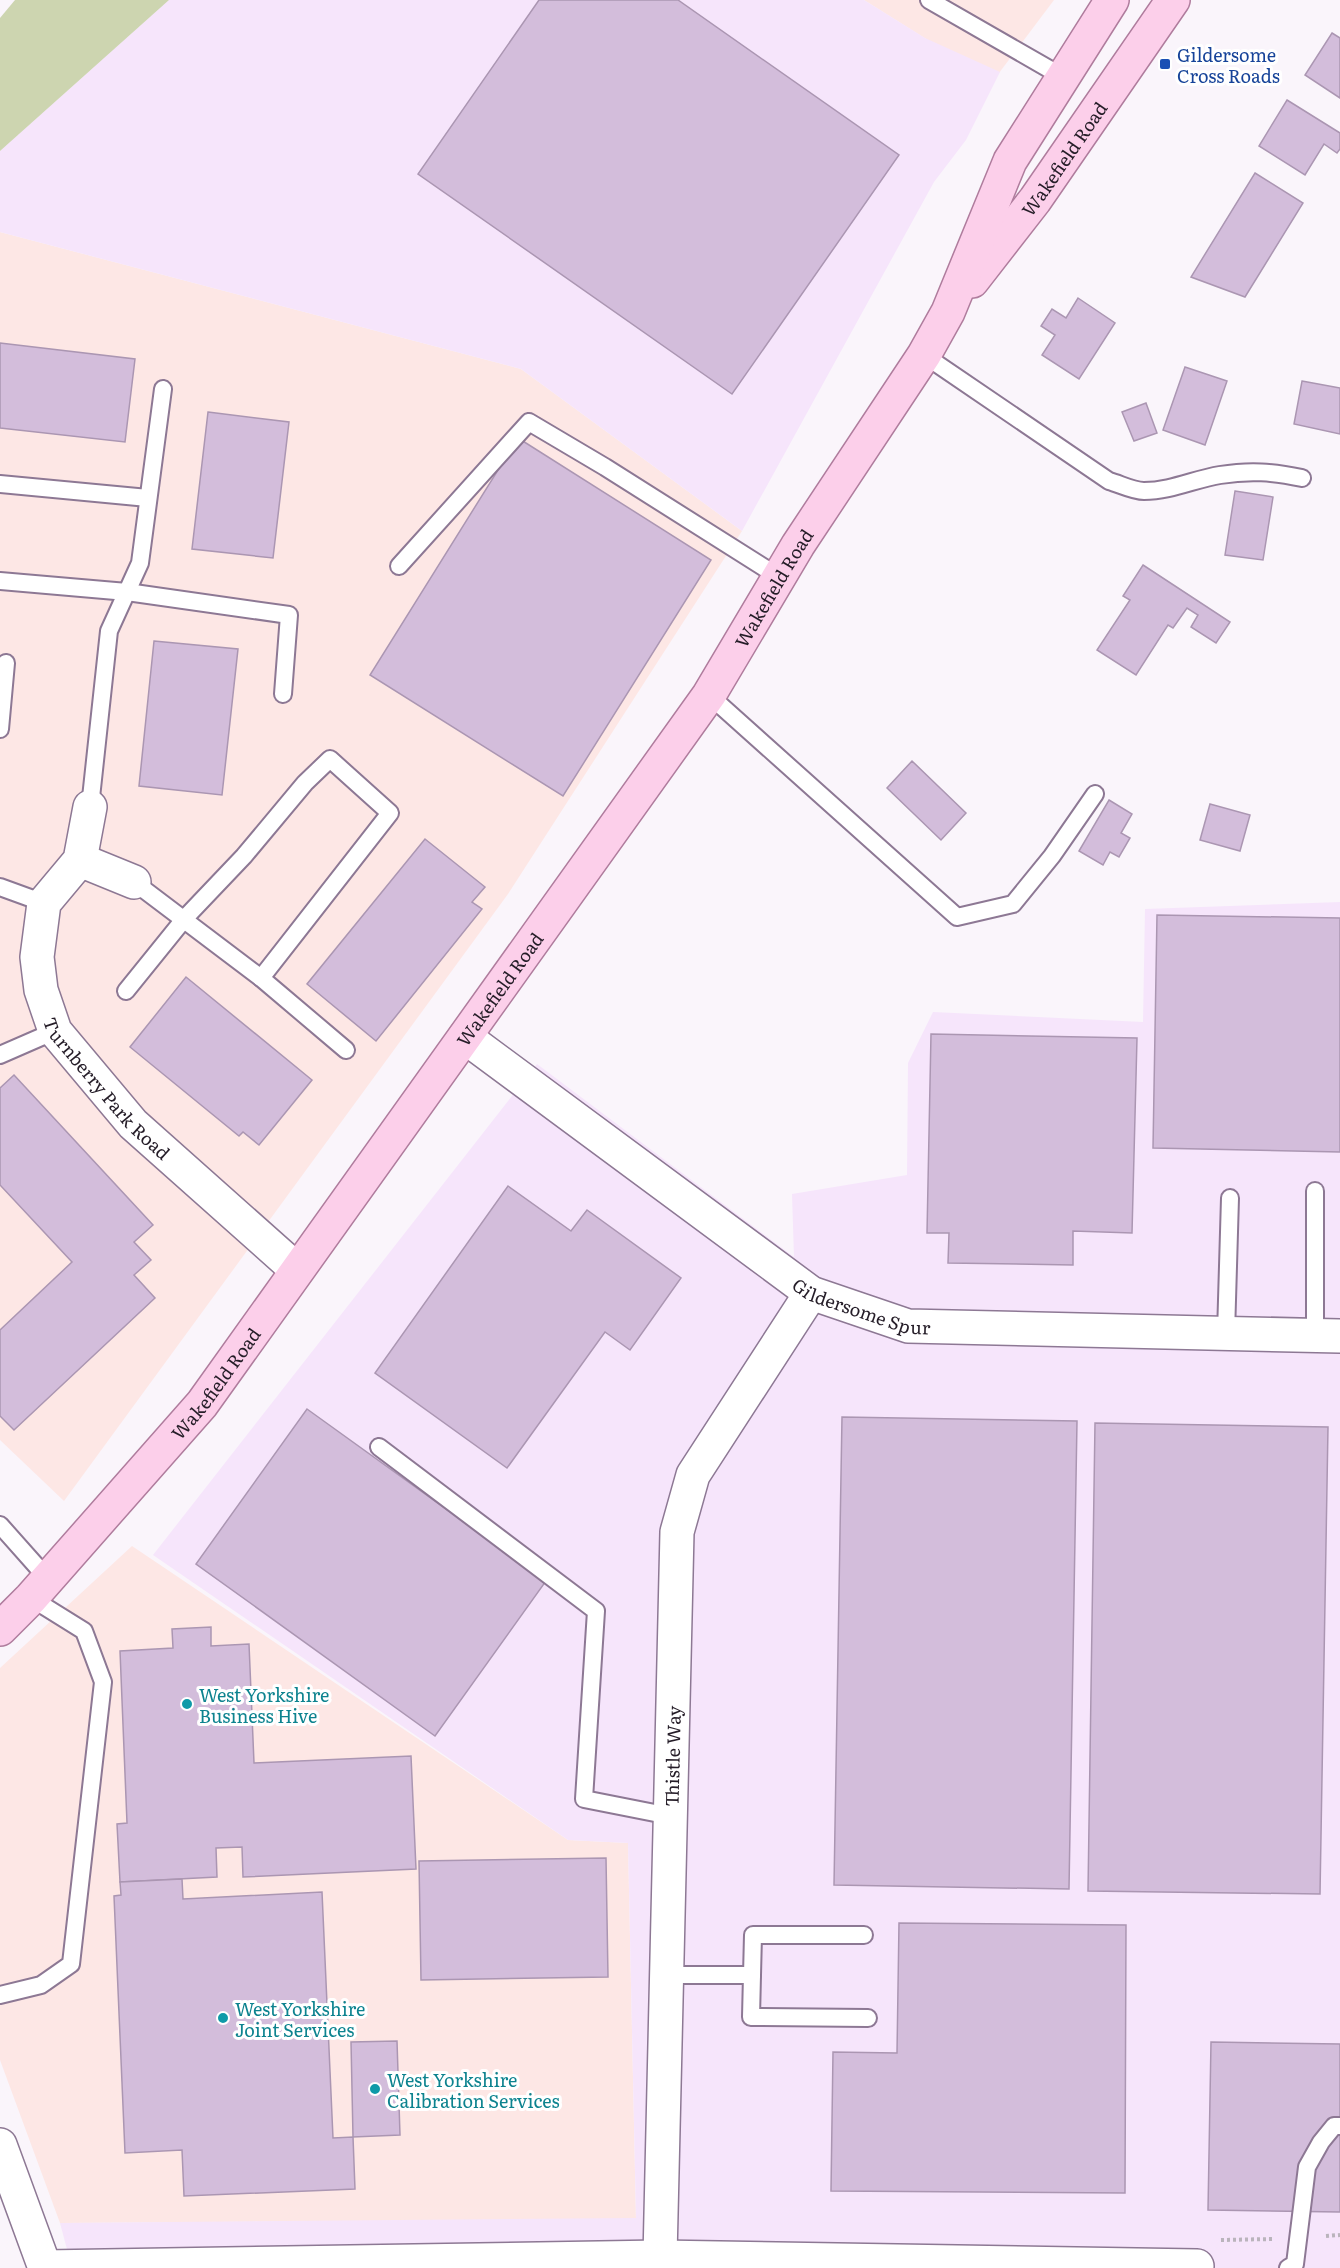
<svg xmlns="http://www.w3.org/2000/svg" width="1340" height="2268" viewBox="0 0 1340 2268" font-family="Literata,serif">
<rect width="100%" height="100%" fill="#faf5fb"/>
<g fill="#fde7e5">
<polygon points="864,0 1054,0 993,81"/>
<polygon points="0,232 521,369 742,531 508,894 64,1501 0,1440"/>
<polygon points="132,1546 568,1840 628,1843 636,2219 60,2223 0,2060 0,1668"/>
</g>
<g fill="#f6e5fb">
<polygon points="169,0 864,0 925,38 1000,72 966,140 934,182 742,531 521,369 0,232 0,151"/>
<polygon points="1340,902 1340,2268 72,2268 60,2223 636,2218 628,1843 568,1840 153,1555 537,1064 794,1257 792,1194 907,1175 908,1063 933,1012 1143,1022 1145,909"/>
</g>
<polygon fill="#cdd5b0" points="15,0 169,0 0,151 0,18"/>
<g fill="#d3bddb" stroke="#ab96b2" stroke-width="1.5">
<polygon points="539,0 678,0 899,155 732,394 418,174"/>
<polygon points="1332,33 1340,38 1340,98 1305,75"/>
<polygon points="1287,100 1340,133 1340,149 1337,153 1324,144 1305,175 1259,146"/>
<polygon points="1255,173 1303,203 1245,297 1191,277"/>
<polygon points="1078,298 1115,323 1079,379 1042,355 1055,335 1041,326 1052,309 1066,318"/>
<polygon points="0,343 135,359 125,442 0,428"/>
<polygon points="1185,367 1227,381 1205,445 1163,430"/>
<polygon points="1302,381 1340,388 1340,434 1294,424"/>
<polygon points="1146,403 1157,433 1134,441 1122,412"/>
<polygon points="208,412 289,422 273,558 192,549"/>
<polygon points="518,438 711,560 563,796 370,675"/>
<polygon points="1235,491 1273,497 1263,560 1225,555"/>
<polygon points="1143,565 1230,622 1216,643 1191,627 1198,615 1187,608 1173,628 1168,625 1136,675 1097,650 1130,600 1123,596"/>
<polygon points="154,641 238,649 222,795 139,786"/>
<polygon points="912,761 966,813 941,840 887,788"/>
<polygon points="1109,800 1132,814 1121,833 1130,838 1119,857 1110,852 1103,865 1079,851"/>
<polygon points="1210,804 1250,815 1240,851 1200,840"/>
<polygon points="425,839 485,887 472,902 482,909 376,1041 307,984"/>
<polygon points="1157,915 1340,918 1340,1152 1153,1148"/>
<polygon points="186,977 312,1080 259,1145 243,1132 239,1136 130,1047"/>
<polygon points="931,1034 1137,1038 1132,1233 1073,1231 1073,1265 948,1263 949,1233 927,1233"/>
<polygon points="14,1075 153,1225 134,1242 151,1260 134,1275 155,1298 14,1430 0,1416 0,1330 72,1262 0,1185 0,1088"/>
<polygon points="508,1186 571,1231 587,1210 681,1278 630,1350 605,1332 507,1468 375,1373"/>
<polygon points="307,1409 546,1581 435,1736 196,1564"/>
<polygon points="842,1417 1077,1421 1069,1889 834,1885"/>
<polygon points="1095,1423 1328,1427 1320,1894 1088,1891"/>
<polygon points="211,1627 211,1646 249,1644 254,1763 411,1756 416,1869 243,1877 242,1847 216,1848 217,1877 120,1882 117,1824 127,1823 120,1651 173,1648 172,1629"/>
<polygon points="606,1858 608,1977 421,1980 419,1861"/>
<polygon points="182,1879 183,1899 322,1892 333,2138 353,2137 355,2189 184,2196 182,2150 125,2153 114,1896 121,1895 120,1882"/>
<polygon points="899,1923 1126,1925 1125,2193 831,2191 833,2052 897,2053"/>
<polygon points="397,2041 400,2135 353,2137 351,2042"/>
<polygon points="1211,2042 1340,2044 1340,2212 1208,2210"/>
</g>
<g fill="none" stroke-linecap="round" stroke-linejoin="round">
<g stroke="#8d7894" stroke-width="20">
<g id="lane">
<polyline points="929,0 1063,77"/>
<path d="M924,355L1109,481C1120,484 1133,491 1144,491C1171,491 1195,479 1220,475C1251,470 1272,472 1302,478"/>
<polyline points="0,484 148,498"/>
<polyline points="399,566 529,422 605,467 779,577"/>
<polyline points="0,581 127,592 289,615 283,694"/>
<polyline points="709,695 957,917 1013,904 1052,856 1095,794"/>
<polyline points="0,729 6,663"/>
<polyline points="90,807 109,631 140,563 163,389"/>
<polyline points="134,882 261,978 346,1050"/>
<polyline points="0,887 44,903"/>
<polyline points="126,991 185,918 244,856 305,783 330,759 390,813 261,978"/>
<polyline points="0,1055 55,1031"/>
<polyline points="1315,1191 1315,1336"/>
<polyline points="1226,1334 1230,1198"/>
<polyline points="379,1447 596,1611 584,1799 670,1816"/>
<polyline points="0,1525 48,1579"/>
<polyline points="666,1975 752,1975 753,1935 864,1935"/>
<polyline points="752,1975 751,2017 868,2018"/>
<polyline points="0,1995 41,1985 71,1964 103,1682 84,1631 31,1598"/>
<polyline points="1288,2268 1295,2264 1307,2167 1321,2142 1334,2126 1340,2126"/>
</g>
</g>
<g stroke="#8d7894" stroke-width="36">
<g id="street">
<path id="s1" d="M90,807L80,860L44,903L37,957L41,990L55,1031L133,1124L297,1270"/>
<polyline points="80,860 134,882"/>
<path id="s2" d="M465,1037L811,1293L908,1326L1340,1336"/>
<polyline points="0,2145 45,2268"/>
<path id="s3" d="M660,2257L677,1532L693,1475L811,1293"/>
<polyline points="45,2267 660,2257 1197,2266"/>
</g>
</g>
<g stroke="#af7c9d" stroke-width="36">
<g id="primary">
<path id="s4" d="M972,281L1035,200L1173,0"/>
<path id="s5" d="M0,1629L31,1598L202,1404L709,695L798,545L924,355L948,312L1010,161L1112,0"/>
</g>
</g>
<g stroke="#bab4bc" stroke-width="4" stroke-dasharray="3 3" stroke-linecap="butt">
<polyline points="1326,2236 1340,2235"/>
<polyline points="1221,2240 1273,2239"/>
</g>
<use href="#lane" stroke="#fff" stroke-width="16"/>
<use href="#street" stroke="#fff" stroke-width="33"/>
<use href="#primary" stroke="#fccfea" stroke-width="33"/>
</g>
<rect fill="#1a4fb4" stroke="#fff" stroke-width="2" x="1159" y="58" width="12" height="12" rx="3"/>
<g fill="#0f9aa8" stroke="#fff" stroke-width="2">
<circle cx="187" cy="1704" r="6"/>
<circle cx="223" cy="2018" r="6"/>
<circle cx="375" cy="2089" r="6"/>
</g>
<g text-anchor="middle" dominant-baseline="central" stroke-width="6" stroke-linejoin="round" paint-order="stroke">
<g font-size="18" fill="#164399" stroke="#fff" text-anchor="start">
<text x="1177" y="54">Gildersome<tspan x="1177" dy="21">Cross Roads</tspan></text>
</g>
<g font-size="18" fill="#251d28" stroke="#fff">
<text stroke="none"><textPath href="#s4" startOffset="153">Wakefield Road</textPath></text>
<text stroke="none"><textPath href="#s5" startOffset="1299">Wakefield Road</textPath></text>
<text stroke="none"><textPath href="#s5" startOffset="813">Wakefield Road</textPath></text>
<text stroke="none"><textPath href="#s1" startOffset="318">Turnberry Park Road</textPath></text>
<text stroke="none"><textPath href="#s2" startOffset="483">Gildersome Spur</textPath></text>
<text stroke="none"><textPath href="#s5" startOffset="327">Wakefield Road</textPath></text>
<text stroke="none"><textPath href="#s3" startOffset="501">Thistle Way</textPath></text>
</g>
<g font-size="18" fill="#0d838f" stroke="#fff" text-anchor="start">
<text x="199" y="1694">West Yorkshire<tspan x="199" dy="21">Business Hive</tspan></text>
<text x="235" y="2008">West Yorkshire<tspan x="235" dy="21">Joint Services</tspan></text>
<text x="387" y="2079">West Yorkshire<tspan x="387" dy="21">Calibration Services</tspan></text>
</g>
</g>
</svg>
